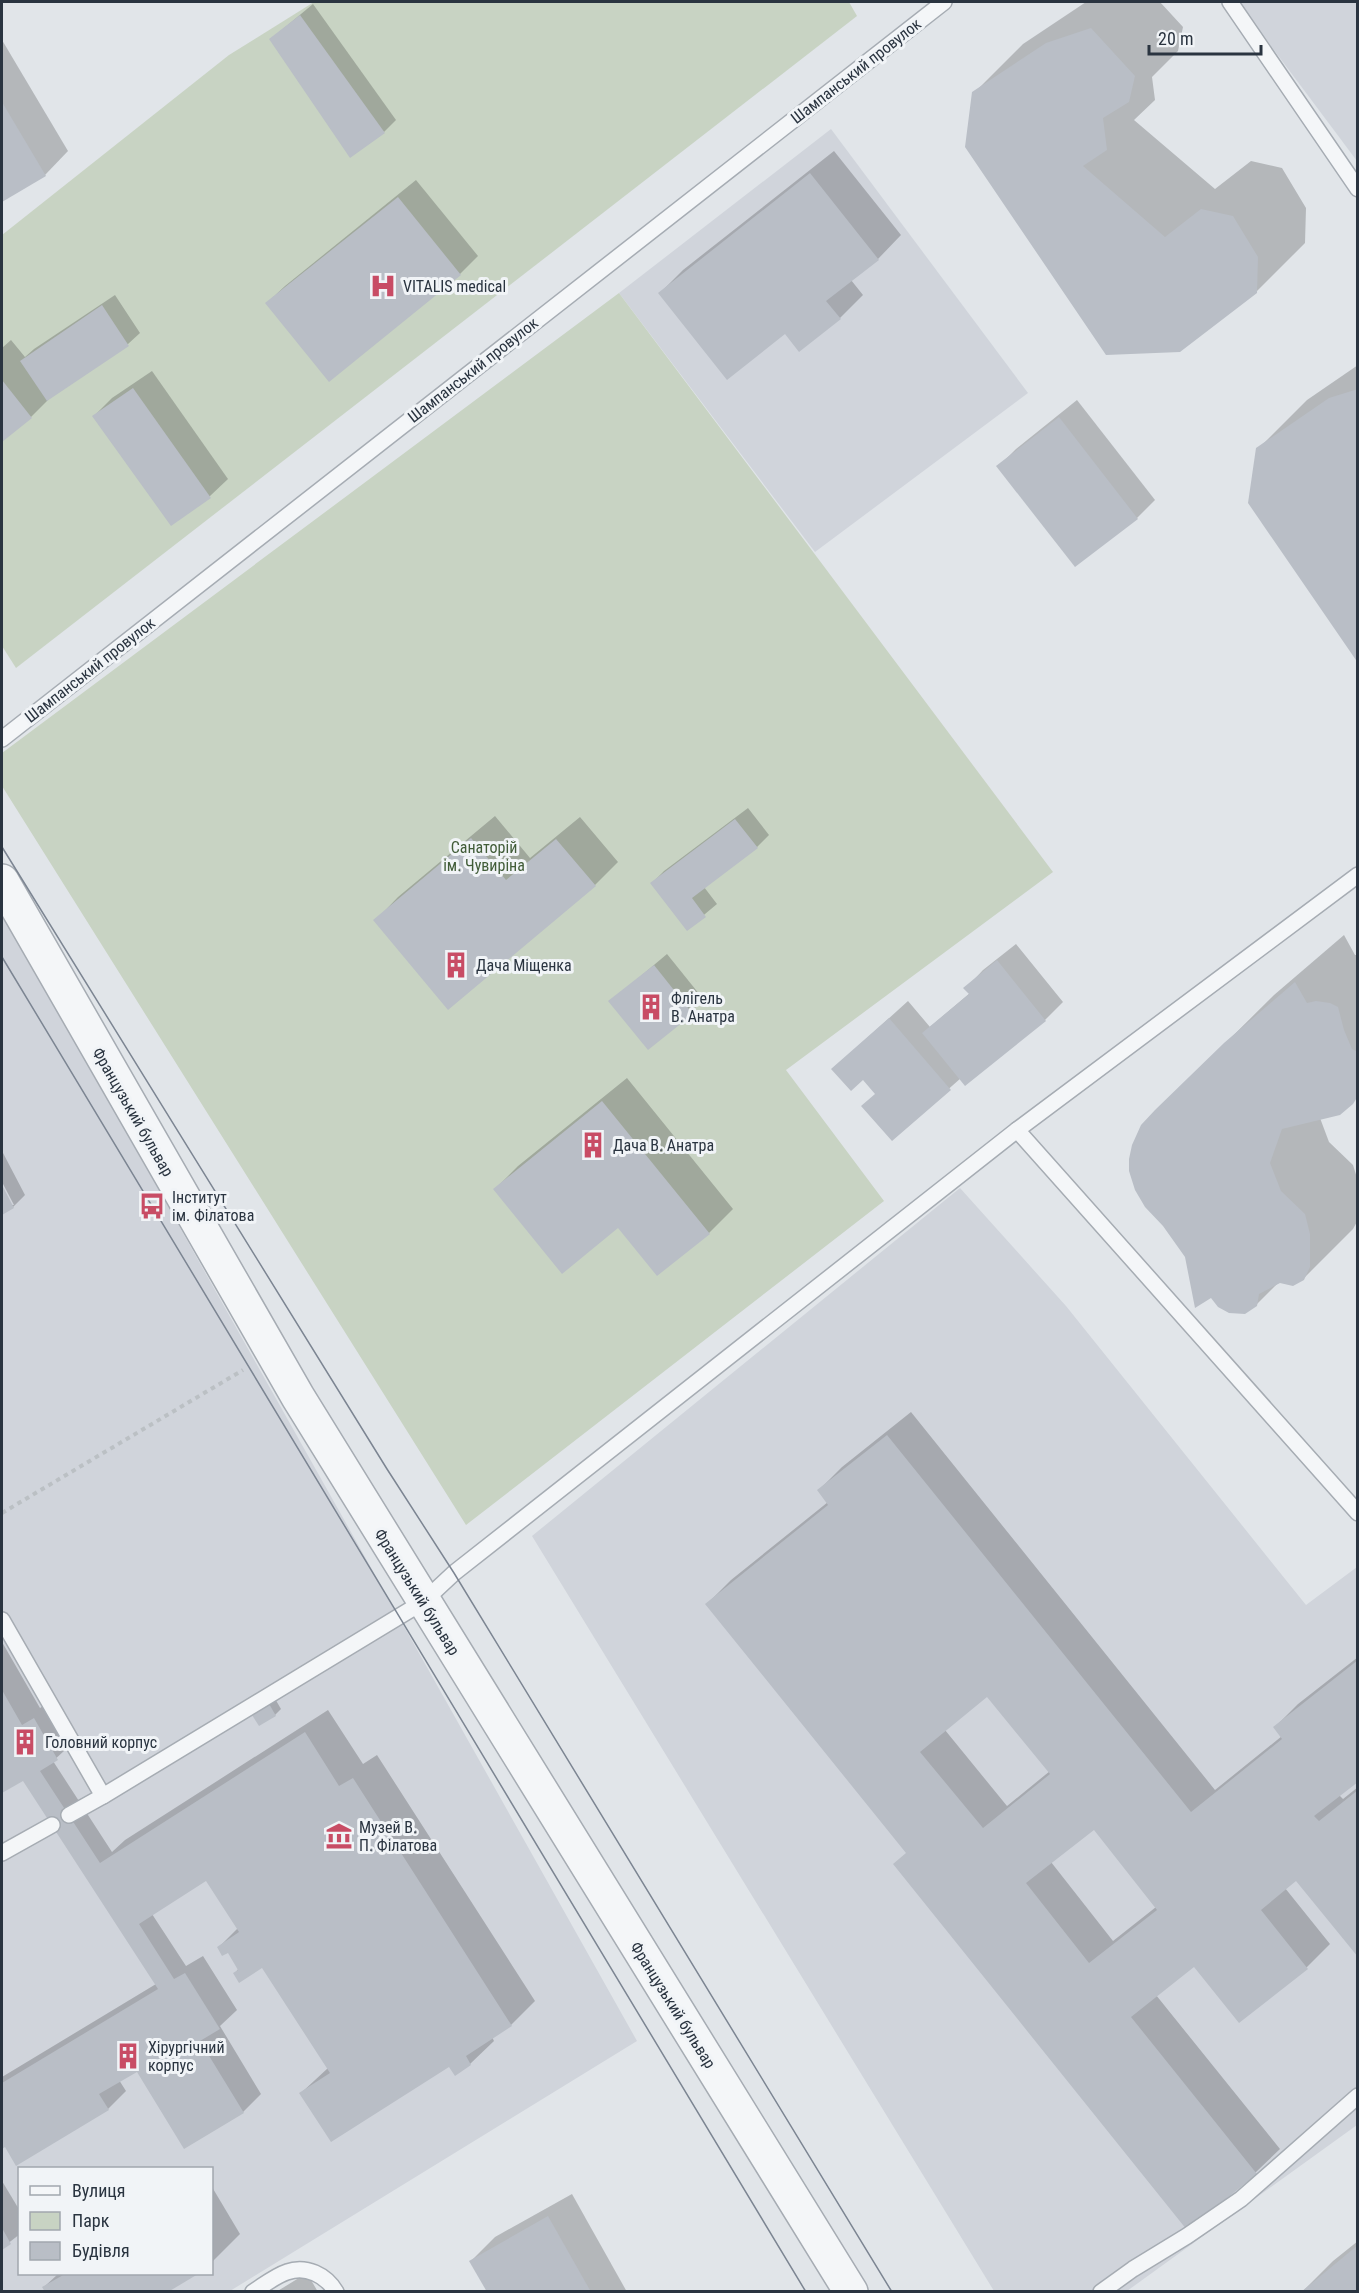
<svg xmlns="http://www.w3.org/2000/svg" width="1359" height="2293" viewBox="0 0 1359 2293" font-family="'Roboto Condensed',sans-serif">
<rect width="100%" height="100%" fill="#e1e5e9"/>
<g fill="#d0d4db" fill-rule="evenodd">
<polygon points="1238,2 1357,2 1357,161"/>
<polygon points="831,129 1028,393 815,552 619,293"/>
<path d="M2,911L637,2041L230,2291H2ZM20,2168H212V2274H20Z"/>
<polygon points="960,1188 1066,1306 1306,1605 1357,1567 1357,2125 1127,2291 994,2291 532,1536"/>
</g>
<g fill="#c8d3c3">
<polygon points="314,2 849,2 857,16 16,668 2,646 2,235 229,55"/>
<polygon points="619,293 1053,872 786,1070 884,1201 466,1525 2,786 2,753"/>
</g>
<g fill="#0003" fill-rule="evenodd">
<polygon points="1086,2 1160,2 1183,27 1178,51 1152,77 1155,100 1134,120 1215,189 1251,161 1282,168 1306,208 1305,243 1256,292 1180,350 974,93 1023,44"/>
<polygon points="313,4 396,120 384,132 271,39"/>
<polygon points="2,40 68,151 45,175 2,201"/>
<polygon points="834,151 901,235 878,259 851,280 863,295 840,318 785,332 660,293 683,270"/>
<polygon points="416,180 478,256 460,274 267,303 285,286"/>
<polygon points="115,295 140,333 128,344 53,395 31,417 2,440 2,348 11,340 25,357 34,349"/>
<polygon points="1358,365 1358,660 1258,449 1307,400"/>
<polygon points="152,371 228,479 210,496 171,524 94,416 112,398"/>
<polygon points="1077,400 1155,500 1137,518 1075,565 998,467 1016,449"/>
<polygon points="748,808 769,835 757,847 704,887 717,904 687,929 652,883 664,871"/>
<polygon points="495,816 530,858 580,817 618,862 595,885 375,921 398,897"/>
<polygon points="1344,935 1355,955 1358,955 1358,1096 1320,1118 1329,1142 1353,1165 1358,1181 1358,1220 1353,1229 1303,1279 1280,1281 1256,1305 1187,1257 1142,1126 1274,995"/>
<polygon points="1016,944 1063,1002 1045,1020 961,1078 892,1139 877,1093 863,1078 833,1069 908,1001 930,1027 970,993 966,988 983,970"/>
<polygon points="667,954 704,1000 648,1048 610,1002"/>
<polygon points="627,1078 733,1209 709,1233 657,1274 618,1226 495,1189 518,1166"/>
<polygon points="2,1151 25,1195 13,1207 2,1214 2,1188 11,1205 14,1205 2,1182"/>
<path d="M911,1412L1215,1790L1282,1736L1275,1727L1298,1704L1358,1657V1780L1339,1795L1343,1799L1358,1787V1955L1296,1879L1285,1888L1330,1944L1307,1967L1239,2021L1194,1965L1156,1995L1280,2149L1256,2172L1187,2228L907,1852L707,1604L731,1580L828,1502L819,1490L842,1467ZM988,1695L1050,1771L1007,1806L945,1730ZM1094,1828L1156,1907L1113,1941L1051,1862Z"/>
<polygon points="2,1642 40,1708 52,1701 75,1741 53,1761 112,1852 125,1840 328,1710 363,1764 377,1755 535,2001 511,2025 492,2037 494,2041 470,2064 449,2065 301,2093 328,2068 263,1966 235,1973 239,1968 228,1951 219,1947 238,1928 207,1879 152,1914 186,1966 203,1956 237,2010 220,2026 261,2094 243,2112 138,2070 119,2080 126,2091 108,2109 2,2147 2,2077 156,1984 30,1774 2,1791"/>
<polygon points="274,1697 281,1709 275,1715 252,1713"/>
<polygon points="2,2181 20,2211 20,2234 2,2248"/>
<polygon points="212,2187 240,2234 212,2262"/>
<polygon points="572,2194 627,2292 489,2292 471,2261 495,2237"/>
<polygon points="1358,2241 1358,2292 1302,2292 1333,2261"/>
<polygon points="307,2273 318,2292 276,2292"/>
<polygon points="58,2274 195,2274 165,2292 44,2287"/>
</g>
<g fill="#b9bec6" fill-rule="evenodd">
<polygon points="300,15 385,133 350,158 269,39"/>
<polygon points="1091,28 1135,76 1129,102 1103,118 1107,150 1083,166 1165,237 1201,209 1233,216 1258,257 1257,293 1180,352 1106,355 965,147 972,92 1046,43"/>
<polygon points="2,102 46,176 2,202"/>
<polygon points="810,173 879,260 826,301 841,319 799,352 785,334 727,380 658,293"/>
<polygon points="398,197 461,275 329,382 265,303"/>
<polygon points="102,305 129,346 47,401 20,361"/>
<polygon points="2,380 32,418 2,442"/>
<polygon points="133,388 211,498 171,526 92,416"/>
<polygon points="1358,389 1358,663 1248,503 1256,448 1329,398"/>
<polygon points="1059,417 1138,519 1075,567 996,466"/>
<polygon points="735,819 758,848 692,898 706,917 687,931 650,883"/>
<polygon points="471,838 506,880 556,839 596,886 448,1010 373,920"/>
<polygon points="997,960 1046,1021 965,1086 922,1033 969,994 963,988"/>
<polygon points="654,965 693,1014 648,1050 608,1001"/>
<polygon points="1295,982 1307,1003 1316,1001 1330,1003 1338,1007 1344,1030 1352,1049 1358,1052 1358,1096 1353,1104 1340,1115 1282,1129 1270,1163 1281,1191 1305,1214 1310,1234 1310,1267 1304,1280 1293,1286 1280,1283 1259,1294 1257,1306 1245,1314 1229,1313 1218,1307 1211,1298 1195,1308 1185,1257 1163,1226 1145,1207 1135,1190 1129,1171 1129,1159 1132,1145 1141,1125 1155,1110 1224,1043"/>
<polygon points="889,1018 951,1090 892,1141 861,1106 875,1094 863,1080 851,1091 831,1069"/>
<polygon points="602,1101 710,1234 657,1276 618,1228 562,1274 493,1189"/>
<polygon points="2,1185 14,1208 2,1215"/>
<path d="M887,1435L1191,1812L1282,1739L1273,1727L1358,1660V1782L1314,1816L1319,1821L1358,1790V1957L1296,1881L1261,1910L1308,1969L1239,2023L1194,1967L1131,2017L1257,2174L1187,2230L893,1864L906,1853L705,1604L828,1505L817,1490ZM987,1697L1050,1774L983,1828L920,1752ZM1094,1830L1157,1910L1089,1963L1026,1883Z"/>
<polygon points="2,1690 22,1725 34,1718 58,1760 40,1771 100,1863 305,1732 339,1786 353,1778 512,2026 466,2056 471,2065 455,2076 449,2067 331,2142 299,2093 330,2073 262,1968 239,1983 233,1973 238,1970 228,1953 222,1956 217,1947 239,1932 206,1881 139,1924 174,1979 185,1973 220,2029 200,2041 244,2113 184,2149 137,2072 99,2094 109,2110 16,2166 5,2147 2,2149 2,2083 158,1989 23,1781 2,1793"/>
<polygon points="268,1702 276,1716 259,1726 250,1712"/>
<polygon points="548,2216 591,2292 487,2292 469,2261"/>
<polygon points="2,2228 11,2244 2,2250"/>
<polygon points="1358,2245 1358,2292 1301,2292"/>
<polygon points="65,2274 198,2274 168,2292 45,2292 42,2287"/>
</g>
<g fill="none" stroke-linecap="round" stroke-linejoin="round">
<g stroke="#a6acb3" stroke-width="18">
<g id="service">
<polyline points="1230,2 1358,189"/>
<polyline points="2,739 944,2"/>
<polyline points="1017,1130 1358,1513"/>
<polyline points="2,1620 103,1796"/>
<polyline points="69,1815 103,1796 423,1602 454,1573 1017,1130 1358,875"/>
<polyline points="2,1853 52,1825"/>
<path d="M253,2292C264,2285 275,2276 287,2272C306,2265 326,2275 336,2292"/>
<polyline points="1101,2292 1133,2269 1187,2236 1241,2199 1358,2096"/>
</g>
</g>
<g stroke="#a6acb3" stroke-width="36">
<polyline id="tertiary" points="2,881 298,1397 851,2292"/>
</g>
<polyline stroke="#bbc0c4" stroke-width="4" stroke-dasharray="4.5 4.5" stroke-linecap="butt" points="2,1513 243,1370"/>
<use href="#service" stroke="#f4f6f8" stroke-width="15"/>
<use href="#tertiary" stroke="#f4f6f8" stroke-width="33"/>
<g stroke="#7c8592" stroke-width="1.5">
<polyline points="2,847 387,1469 454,1573 892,2292"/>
<polyline points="2,957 806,2292"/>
</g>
</g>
<defs>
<g id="hospital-bare" transform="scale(2.07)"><path d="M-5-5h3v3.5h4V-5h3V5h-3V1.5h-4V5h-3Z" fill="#c84c65" stroke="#f1f4f7" stroke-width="2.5" paint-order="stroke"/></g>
<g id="building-bare" transform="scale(2.07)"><path d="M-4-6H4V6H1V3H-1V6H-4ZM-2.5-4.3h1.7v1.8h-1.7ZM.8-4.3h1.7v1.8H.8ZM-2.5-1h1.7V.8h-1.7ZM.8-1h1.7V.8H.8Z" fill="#c84c65" stroke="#f1f4f7" stroke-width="2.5" paint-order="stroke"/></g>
<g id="bus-bare" transform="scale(2.07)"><path d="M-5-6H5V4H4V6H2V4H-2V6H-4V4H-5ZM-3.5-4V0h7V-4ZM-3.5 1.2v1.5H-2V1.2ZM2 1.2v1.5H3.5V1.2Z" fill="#c84c65" stroke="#f1f4f7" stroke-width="2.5" paint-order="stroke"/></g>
<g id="museum-bare" transform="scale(2.07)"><path d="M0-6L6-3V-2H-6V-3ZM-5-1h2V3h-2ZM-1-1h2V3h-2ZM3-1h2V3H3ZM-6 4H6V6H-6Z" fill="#c84c65" stroke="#f1f4f7" stroke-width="2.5" paint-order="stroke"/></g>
</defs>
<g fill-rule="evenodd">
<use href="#hospital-bare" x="383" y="286"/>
<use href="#building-bare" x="456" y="965"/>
<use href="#building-bare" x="651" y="1007"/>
<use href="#building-bare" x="593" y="1145"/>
<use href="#bus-bare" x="152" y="1206"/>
<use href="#building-bare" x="25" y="1742"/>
<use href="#museum-bare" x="339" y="1836"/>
<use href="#building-bare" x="128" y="2056"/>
</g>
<g text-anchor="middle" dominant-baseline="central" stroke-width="6" stroke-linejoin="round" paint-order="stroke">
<g font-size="16" fill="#2a3440" stroke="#f1f4f7">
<text transform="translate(856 71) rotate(-38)">Шампанський провулок</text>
<text transform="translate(473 370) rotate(-38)">Шампанський провулок</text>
<text transform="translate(90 670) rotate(-38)">Шампанський провулок</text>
<text transform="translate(133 1112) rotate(60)">Французький бульвар</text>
<text transform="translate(417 1592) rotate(58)">Французький бульвар</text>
<text transform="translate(673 2005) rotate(58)">Французький бульвар</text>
</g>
<g font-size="16" fill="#2a3440" stroke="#f1f4f7" text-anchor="start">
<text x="403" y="286">VITALIS medical</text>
<text x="476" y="965">Дача Міщенка</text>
<text x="671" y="998">Флігель<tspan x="671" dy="18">В. Анатра</tspan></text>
<text x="613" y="1145">Дача В. Анатра</text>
<text x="172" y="1197">Інститут<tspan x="172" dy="18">ім. Філатова</tspan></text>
<text x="45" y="1742">Головний корпус</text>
<text x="359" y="1827">Музей В.<tspan x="359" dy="18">П. Філатова</tspan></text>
<text x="148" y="2047">Хірургічний<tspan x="148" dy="18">корпус</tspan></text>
</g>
<g font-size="16" fill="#415c38" stroke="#f1f4f7">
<text x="484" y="847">Санаторій<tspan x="484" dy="18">ім. Чувиріна</tspan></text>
</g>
</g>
<rect width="1359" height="2293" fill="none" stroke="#2a3440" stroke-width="6"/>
<rect x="18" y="2167" width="195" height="108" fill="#f1f4f7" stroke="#a1a7ae" stroke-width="1.5"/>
<rect x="30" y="2186" width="30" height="9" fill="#f4f6f8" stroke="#a1a7ae" stroke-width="1.5"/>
<text x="72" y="2197" font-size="18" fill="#2a3440">Вулиця</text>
<rect x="30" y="2212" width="30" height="18" fill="#c8d3c3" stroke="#a1a7ae" stroke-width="1.5"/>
<text x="72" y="2227" font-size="18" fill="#2a3440">Парк</text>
<rect x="30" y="2242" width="30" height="18" fill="#b9bec6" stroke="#a1a7ae" stroke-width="1.5"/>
<text x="72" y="2257" font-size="18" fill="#2a3440">Будівля</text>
<path d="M1149 45v9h112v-9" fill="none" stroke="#2a3440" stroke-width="3"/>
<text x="1158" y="45" font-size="18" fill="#2a3440" stroke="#f1f4f7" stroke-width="4.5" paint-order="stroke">20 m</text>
</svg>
